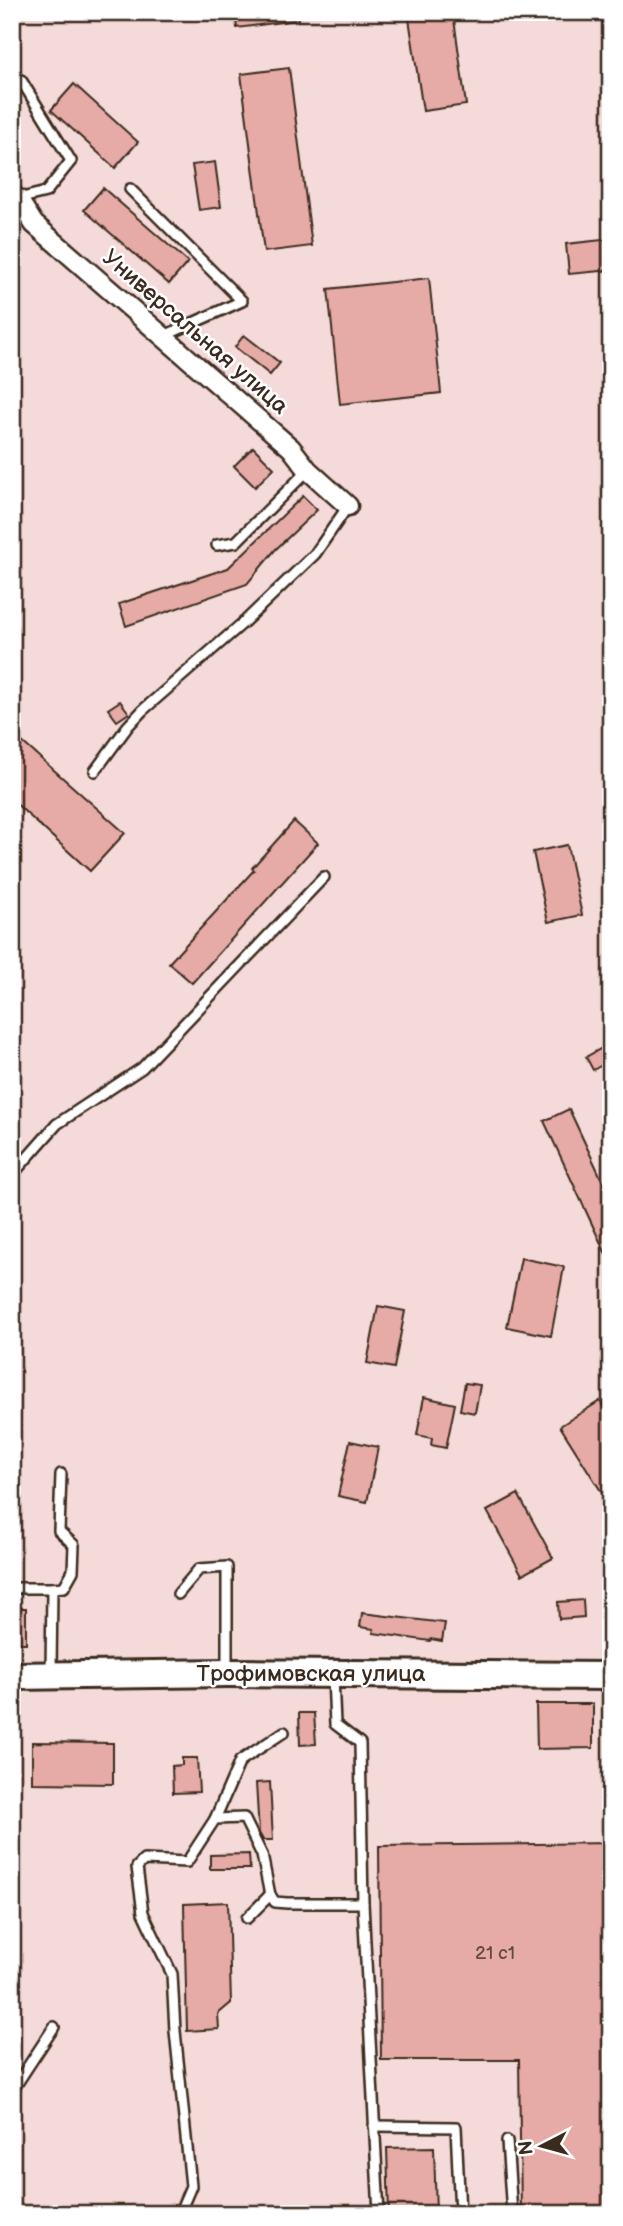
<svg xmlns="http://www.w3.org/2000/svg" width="623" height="2226" viewBox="0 0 623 2226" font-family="'Balsamiq Sans',sans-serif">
<rect width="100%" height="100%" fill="#faeeed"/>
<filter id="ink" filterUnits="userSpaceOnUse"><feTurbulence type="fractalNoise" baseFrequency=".0143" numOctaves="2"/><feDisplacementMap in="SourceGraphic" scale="14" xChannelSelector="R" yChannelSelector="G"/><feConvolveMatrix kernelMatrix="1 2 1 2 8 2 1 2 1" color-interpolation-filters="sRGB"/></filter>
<g filter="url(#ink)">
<g fill="#f4dad8">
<polygon points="12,12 611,12 611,1664 12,1673"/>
<polygon points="263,1685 611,1691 611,2214 12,2214 12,1688"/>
</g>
<g fill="#e6aba7" stroke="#3b2a1e" stroke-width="2">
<polygon points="235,12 297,12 298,20 237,28"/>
<polygon points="408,12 453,12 466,105 423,111"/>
<polygon points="289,68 312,246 264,252 241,74"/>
<polygon points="74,84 138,142 115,168 51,110"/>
<polygon points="215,162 221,207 199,210 192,165"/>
<polygon points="103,188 188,262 169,284 84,210"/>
<polygon points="611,239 611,270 569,274 566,244"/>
<polygon points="429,278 441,393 340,404 328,289"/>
<polygon points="244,335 280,363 270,375 235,347"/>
<polygon points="253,447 274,468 255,487 234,466"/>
<polygon points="303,496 317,510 275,550 247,584 126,626 119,604 228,568"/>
<polygon points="120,701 129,713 117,721 108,709"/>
<polygon points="12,733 125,833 90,871 12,800"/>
<polygon points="294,821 318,843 192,983 169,963 254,870 252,868"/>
<polygon points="567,845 582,915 548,922 533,852"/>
<polygon points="611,1043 611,1060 593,1070 586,1057"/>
<polygon points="569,1109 611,1199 611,1265 544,1121"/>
<polygon points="521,1258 564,1267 551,1336 507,1327"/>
<polygon points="378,1306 405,1311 394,1368 367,1363"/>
<polygon points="465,1383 480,1385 475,1413 460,1410"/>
<polygon points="424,1397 455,1404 446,1448 431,1445 432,1438 417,1435"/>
<polygon points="600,1401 611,1419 611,1507 560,1426"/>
<polygon points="350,1441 378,1447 367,1502 338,1496"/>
<polygon points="518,1494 553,1558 522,1575 487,1511"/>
<polygon points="583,1600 584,1617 559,1619 558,1602"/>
<rect x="12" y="1608" width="14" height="35"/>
<polygon points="362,1613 445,1623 442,1641 431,1639 430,1641 373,1633 374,1629 360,1627"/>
<polygon points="536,1704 593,1704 593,1748 537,1749"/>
<polygon points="299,1713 314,1713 316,1744 300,1745"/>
<polygon points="32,1742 113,1743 113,1784 32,1783"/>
<polygon points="182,1758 197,1758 199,1792 173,1793 172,1766 182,1765"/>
<polygon points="270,1782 273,1840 263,1840 259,1833 256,1783"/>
<polygon points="611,1843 611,2214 521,2214 519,2060 381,2060 379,1846"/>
<polygon points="249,1854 250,1869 210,1869 210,1855"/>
<polygon points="228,1902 231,2003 218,2014 219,2029 187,2031 184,1904"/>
<polygon points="434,2147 436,2214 389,2214 387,2148"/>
</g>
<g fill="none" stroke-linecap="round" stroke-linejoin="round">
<g stroke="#3b2a1e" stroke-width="14">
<g id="lane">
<polyline points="130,189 242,301 164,336"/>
<polyline points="18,199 46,192 71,161 21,80"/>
<polyline points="217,545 236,542 308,470"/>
<polyline points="95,771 128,726 143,710 244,622 315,554 348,506"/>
<polyline points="12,1175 57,1124 142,1068 324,877"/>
<polyline points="12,1588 52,1588 51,1672"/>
<polyline points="52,1588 64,1587 73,1571 74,1545 59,1531 61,1474"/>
<polyline points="178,1594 199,1569 227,1567 227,1670"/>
<polyline points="215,1819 240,1761 284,1732"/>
<polyline points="270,1895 275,1902 287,1903 363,1903 360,1743 335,1724 333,1677"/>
<polyline points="363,1903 379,2214"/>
<polyline points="12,2091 54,2027"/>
<polyline points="374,2126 456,2127 460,2214"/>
<polyline points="507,2141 512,2214"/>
<polyline points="179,2214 191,2186 175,2031 172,1974 143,1913 137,1867 144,1860 187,1862 215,1819 244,1818 262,1855 270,1895 247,1918"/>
</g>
</g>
<g stroke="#3b2a1e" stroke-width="23">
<polyline id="street" points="12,194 18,199 34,224 291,448 308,470 348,506"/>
</g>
<g stroke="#3b2a1e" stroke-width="32">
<polyline id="secondary" points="12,1676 227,1673 611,1676"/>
</g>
<use href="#lane" stroke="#fff" stroke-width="9"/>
<use href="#street" stroke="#fff" stroke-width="18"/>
<use href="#secondary" stroke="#fff" stroke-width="26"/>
</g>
</g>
<g text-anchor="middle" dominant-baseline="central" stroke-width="5" stroke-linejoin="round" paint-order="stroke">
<g font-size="19" fill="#664a40">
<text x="495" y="1953">21 с1</text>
</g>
<g font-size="23" fill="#3b2a1e" stroke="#fff">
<text transform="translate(195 332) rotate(41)">Универсальная улица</text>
<text x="311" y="1674">Трофимовская улица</text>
</g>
</g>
<rect width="623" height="2226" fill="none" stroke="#fff" stroke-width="42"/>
<rect x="21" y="21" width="581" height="2184" fill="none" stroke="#3b2a1e" stroke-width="2.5" filter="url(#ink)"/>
<g transform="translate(542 2146) rotate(264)" stroke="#ffffff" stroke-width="5" paint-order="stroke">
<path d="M0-5L12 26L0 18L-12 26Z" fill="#3b2a1e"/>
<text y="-10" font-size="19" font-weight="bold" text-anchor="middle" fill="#3b2a1e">N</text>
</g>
</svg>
